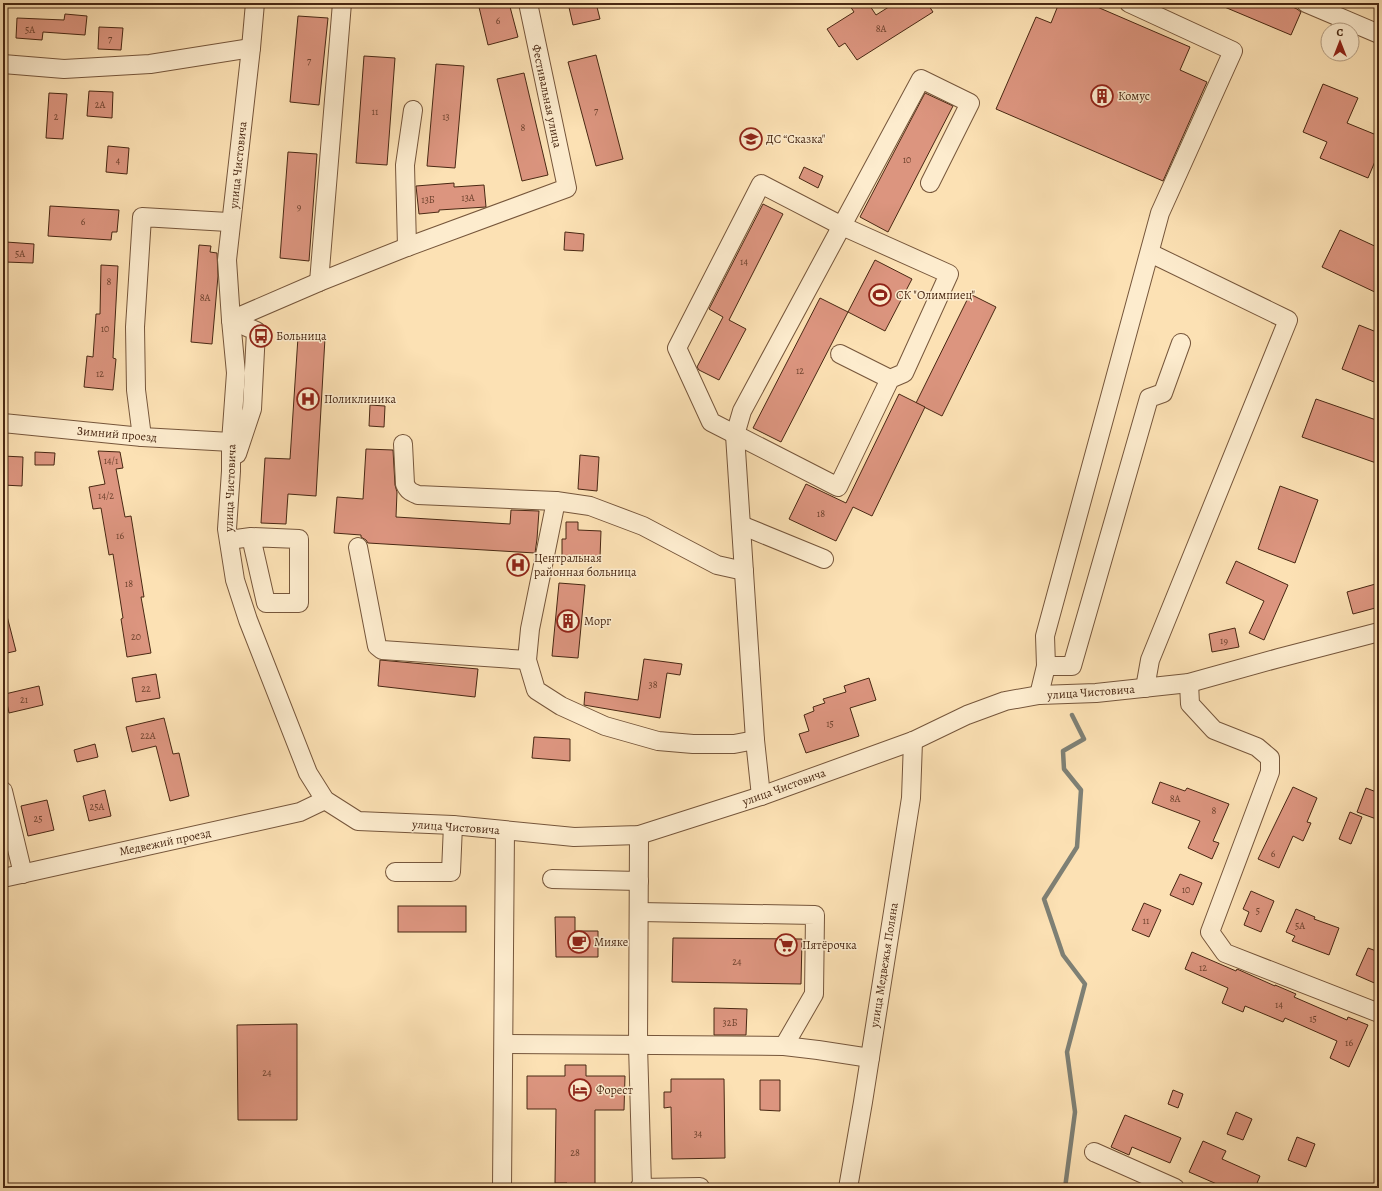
<svg xmlns="http://www.w3.org/2000/svg" width="1382" height="1191" viewBox="0 0 1382 1191" font-family="Alegreya,serif">
<rect width="100%" height="100%" fill="#fce1b4"/>
<filter id="stains"><feTurbulence type="fractalNoise" baseFrequency=".005" numOctaves="4"/><feColorMatrix values="0 0 0 0 .2 0 0 0 0 .09 0 0 0 0 .02 0 0 0 .5 -.17"/></filter>
<radialGradient id="worn" r=".72"><stop offset=".6" stop-color="#630" stop-opacity="0"/><stop offset="1" stop-color="#630" stop-opacity=".3"/></radialGradient>
<g fill="none" stroke-linecap="round" stroke-linejoin="round">
<polyline stroke="#7e8075" stroke-width="4.5" points="1065,1188 1075,1112 1067,1052 1085,984 1063,955 1044,899 1077,847 1081,790 1064,769 1063,751 1084,739 1072,715"/>
</g>
<g fill="#dc957f" stroke="#492813">
<polygon points="478,3 509,3 518,37 488,45"/>
<polygon points="568,3 596,3 600,19 573,25"/>
<polygon points="848,3 868,3 876,15 895,3 927,3 933,12 857,60 845,43 839,47 827,29 854,12"/>
<polygon points="1059,3 1088,3 1190,47 1180,70 1207,82 1163,181 996,109 1036,17 1051,23"/>
<polygon points="1215,3 1284,3 1297,9 1301,12 1291,35"/>
<polygon points="65,14 87,16 85,35 43,32 42,40 16,38 17,18 64,20"/>
<polygon points="298,16 328,18 319,105 290,102"/>
<polygon points="99,27 123,28 121,50 98,49"/>
<polygon points="596,55 623,159 596,166 568,62"/>
<polygon points="364,56 395,58 387,165 356,163"/>
<polygon points="436,64 464,66 455,168 427,166"/>
<polygon points="524,73 548,175 522,181 497,79"/>
<polygon points="1323,84 1358,98 1347,123 1379,136 1379,152 1368,178 1320,158 1327,142 1303,132"/>
<polygon points="89,91 113,92 112,118 87,116"/>
<polygon points="49,93 67,94 63,139 46,138"/>
<polygon points="925,93 953,106 888,232 860,217"/>
<polygon points="108,146 129,148 127,174 106,172"/>
<polygon points="288,152 317,154 309,261 280,258"/>
<polygon points="804,167 823,176 818,188 799,178"/>
<polygon points="454,183 454,187 484,185 486,207 439,210 439,212 419,214 416,186"/>
<polygon points="763,204 783,214 729,320 746,329 719,380 699,370 697,367 723,317 709,309"/>
<polygon points="50,206 119,210 117,232 112,232 111,240 48,236"/>
<polygon points="1340,230 1379,248 1379,294 1322,267"/>
<polygon points="565,232 584,234 583,251 564,250"/>
<polygon points="6,242 34,244 33,263 5,262"/>
<polygon points="199,245 211,246 210,252 217,253 218,276 212,344 191,342"/>
<polygon points="875,260 912,279 885,331 848,312"/>
<polygon points="101,265 118,266 113,358 116,359 113,390 84,387 87,356 93,357 96,314 100,314"/>
<polygon points="970,294 996,307 942,416 916,403"/>
<polygon points="820,298 848,312 781,442 753,428"/>
<polygon points="1359,325 1379,333 1379,384 1342,369"/>
<polygon points="298,337 325,338 316,496 288,494 286,524 261,523 265,458 290,459"/>
<polygon points="899,394 925,407 872,516 853,507 836,541 789,519 806,484 846,503"/>
<polygon points="1316,399 1379,421 1379,464 1302,437"/>
<polygon points="370,405 385,406 384,427 369,426"/>
<polygon points="366,449 393,450 395,485 397,492 396,517 510,524 511,510 539,511 537,539 535,553 368,543 366,540 361,537 361,535 334,533 337,497 363,499"/>
<polygon points="98,451 120,452 123,468 116,469 125,517 131,516 144,597 141,597 151,653 127,657 121,619 123,618 113,554 109,555 101,508 93,509 89,487 105,484"/>
<polygon points="35,452 55,453 54,465 35,465"/>
<polygon points="580,455 599,457 597,491 578,489"/>
<polygon points="3,456 23,457 22,486 3,485"/>
<polygon points="1280,486 1318,500 1295,563 1258,549"/>
<polygon points="566,522 578,522 578,530 601,531 600,557 562,557 562,539 566,539"/>
<polygon points="1236,561 1288,585 1264,640 1249,633 1264,601 1226,583"/>
<polygon points="559,583 585,585 578,658 552,656"/>
<polygon points="1379,583 1379,607 1353,614 1347,592"/>
<polygon points="7,616 16,651 3,654 3,617"/>
<polygon points="1235,628 1239,647 1212,652 1209,634"/>
<polygon points="644,659 682,664 680,675 667,673 660,718 584,705 585,692 638,700"/>
<polygon points="380,660 478,669 475,697 378,686"/>
<polygon points="156,674 160,698 136,702 132,678"/>
<polygon points="869,678 876,700 850,708 859,736 806,753 799,734 809,731 804,715 814,711 813,707 825,703 823,699 846,692 844,686"/>
<polygon points="39,686 43,705 9,713 5,694"/>
<polygon points="164,718 173,754 179,753 189,796 170,801 156,746 132,752 126,727"/>
<polygon points="534,737 570,739 570,761 532,758"/>
<polygon points="95,744 98,757 77,762 74,750"/>
<polygon points="1160,782 1185,791 1187,788 1229,804 1213,841 1219,843 1212,859 1188,848 1200,821 1152,803"/>
<polygon points="1293,787 1317,798 1307,822 1311,823 1303,841 1293,836 1279,868 1258,859"/>
<polygon points="1366,788 1379,793 1379,820 1357,812"/>
<polygon points="105,790 111,816 89,821 83,796"/>
<polygon points="47,800 54,830 28,836 21,806"/>
<polygon points="1350,812 1362,817 1351,844 1339,839"/>
<polygon points="1180,874 1202,883 1193,905 1170,895"/>
<polygon points="1251,891 1274,901 1261,932 1244,925 1249,912 1243,909"/>
<polygon points="1144,903 1161,910 1149,937 1132,930"/>
<rect x="398" y="906" width="68" height="26"/>
<polygon points="1296,909 1315,917 1314,919 1339,928 1329,955 1292,941 1295,936 1286,932"/>
<polygon points="555,917 575,917 575,931 598,931 598,957 556,957"/>
<polygon points="673,938 802,939 801,984 672,982"/>
<polygon points="1368,948 1379,952 1379,985 1356,975"/>
<polygon points="1192,952 1236,971 1237,969 1275,986 1275,985 1296,994 1294,997 1347,1020 1348,1017 1368,1025 1349,1067 1330,1058 1337,1041 1285,1018 1283,1022 1245,1006 1243,1012 1222,1003 1228,988 1185,969"/>
<polygon points="714,1008 747,1009 746,1035 714,1035"/>
<polygon points="297,1024 297,1120 238,1120 237,1025"/>
<polygon points="565,1065 586,1065 586,1076 625,1076 624,1110 595,1110 595,1184 578,1184 578,1188 566,1188 567,1183 555,1183 556,1109 527,1109 527,1076 565,1076"/>
<polygon points="671,1079 724,1079 725,1158 672,1159 671,1107 664,1108 664,1092 671,1092"/>
<polygon points="760,1080 780,1080 780,1111 760,1110"/>
<polygon points="1173,1090 1183,1094 1178,1108 1168,1104"/>
<polygon points="1236,1112 1252,1119 1243,1140 1227,1134"/>
<polygon points="1125,1115 1181,1138 1170,1163 1132,1147 1129,1155 1111,1147"/>
<polygon points="1297,1137 1315,1144 1306,1167 1288,1160"/>
<polygon points="1203,1141 1226,1151 1222,1159 1260,1176 1255,1188 1226,1188 1189,1172"/>
</g>
<g fill="none" stroke-linecap="round" stroke-linejoin="round">
<g stroke="#76563b" stroke-width="20">
<g id="minor">
<polyline points="255,3 251,48 227,260 231,320 236,373 231,442 231,471 227,529 235,580 248,620 308,773 325,800 358,821 453,825 574,837 639,835 761,796 913,741 967,715 1005,701 1039,695 1096,693 1189,683 1279,658 1379,632"/>
<polyline points="1306,3 1379,34"/>
<polyline points="3,64 64,69 150,64 251,48"/>
<polygon points="761,184 842,226 949,274 904,373 890,379 838,487 711,422 677,348"/>
<polyline points="407,247 405,165 413,110"/>
<polyline points="319,282 342,3"/>
<polyline points="231,320 319,282 407,247 567,188 528,3"/>
<polyline points="231,320 256,331 252,409 237,454"/>
<polyline points="840,354 890,379"/>
<polyline points="3,423 142,437 231,442"/>
<polyline points="142,437 136,390 135,327 142,217 228,222"/>
<path d="M403,444L405,484C408,491 411,492 418,495L556,501L590,506L643,526L717,565L744,571"/>
<polyline points="556,501 530,629 527,660 536,690 561,706 605,726 658,741 693,744 734,744 755,740"/>
<polyline points="741,525 824,559"/>
<polyline points="229,540 251,537 299,539 299,603 266,603 251,537"/>
<polyline points="358,547 377,646 382,650 527,660"/>
<polyline points="1046,666 1072,666 1149,398 1163,393 1181,343"/>
<polyline points="1189,683 1190,704 1214,730 1257,747 1270,758 1270,772 1210,932 1225,953 1379,1013"/>
<polyline points="1145,688 1150,660 1288,320 1150,253"/>
<polyline points="1039,695 1046,666 1045,636 1160,213 1233,51 1129,3"/>
<polyline points="3,791 23,874"/>
<polyline points="761,796 755,740 735,435 742,411 921,79 970,103 930,183"/>
<polyline points="639,835 638,1045 642,1187"/>
<polyline points="395,872 451,872 453,825"/>
<polyline points="3,878 300,812 325,800"/>
<polyline points="552,879 639,881"/>
<polyline points="639,912 815,915 814,994 784,1046"/>
<polyline points="504,1044 784,1046 818,1050 870,1058"/>
<polyline points="1094,1152 1175,1188"/>
<polyline points="502,1188 505,831"/>
<polyline points="639,1188 700,1187"/>
<polyline points="848,1188 863,1102 911,798 913,741"/>
</g>
</g>
<use href="#minor" stroke="#fdecce" stroke-width="18"/>
</g>
<defs>
<g id="building-ring" transform="scale(1.15)"><circle r="9.5" fill="#fdecce" stroke="#8f2418" stroke-width="1.5"/><path d="M-4-6H4V6H1V3H-1V6H-4ZM-2.5-4.3h1.7v1.8h-1.7ZM.8-4.3h1.7v1.8H.8ZM-2.5-1h1.7V.8h-1.7ZM.8-1h1.7V.8H.8Z" fill="#8f2418"/></g>
<g id="school-ring" transform="scale(1.15)"><circle r="9.5" fill="#fdecce" stroke="#8f2418" stroke-width="1.5"/><path d="M0-5L7-2L0 1L-7-2ZM-4 1L0 2.5L4 1V4Q0 6-4 4Z" fill="#8f2418"/></g>
<g id="stadium-ring" transform="scale(1.15)"><circle r="9.5" fill="#fdecce" stroke="#8f2418" stroke-width="1.5"/><path d="M0-5a6.5 5 0 1 0 0 10a6.5 5 0 1 0 0-10ZM-3.5-1.8h7v3.6h-7Z" fill="#8f2418"/></g>
<g id="bus-ring" transform="scale(1.15)"><circle r="9.5" fill="#fdecce" stroke="#8f2418" stroke-width="1.5"/><path d="M-5-6H5V4H4V6H2V4H-2V6H-4V4H-5ZM-3.5-4V0h7V-4ZM-3.5 1.2v1.5H-2V1.2ZM2 1.2v1.5H3.5V1.2Z" fill="#8f2418"/></g>
<g id="hospital-ring" transform="scale(1.15)"><circle r="9.5" fill="#fdecce" stroke="#8f2418" stroke-width="1.5"/><path d="M-5-5h3v3.5h4V-5h3V5h-3V1.5h-4V5h-3Z" fill="#8f2418"/></g>
<g id="cafe-ring" transform="scale(1.15)"><circle r="9.5" fill="#fdecce" stroke="#8f2418" stroke-width="1.5"/><path d="M-5.5-4.5H6V0H3Q3 3.5 0 3.5H-2.5Q-5.5 3.5-5.5 0ZM3-3.2v2h1.7v-2ZM-6 4.5H4V6H-6Z" fill="#8f2418"/></g>
<g id="supermarket-ring" transform="scale(1.15)"><circle r="9.5" fill="#fdecce" stroke="#8f2418" stroke-width="1.5"/><path d="M-6-5.5h2.5l.6 2H6L4.5 2H-2.5L-4.4-4H-6ZM-1.5 3.2a1.3 1.3 0 1 0 .1 0ZM3 3.2a1.3 1.3 0 1 0 .1 0Z" fill="#8f2418"/></g>
<g id="hotel-ring" transform="scale(1.15)"><circle r="9.5" fill="#fdecce" stroke="#8f2418" stroke-width="1.5"/><path d="M-6-4.5h1.5V1H6V5H4.5V3h-9V5H-6ZM-4 0a1.8 1.8 0 1 1 3.6 0ZM.5 0V-2.5h3Q6-2.5 6 0Z" fill="#8f2418"/></g>
</defs>
<g fill-rule="evenodd">
<use href="#building-ring" x="1102" y="96"/>
<use href="#school-ring" x="751" y="139"/>
<use href="#stadium-ring" x="880" y="295"/>
<use href="#bus-ring" x="261" y="336"/>
<use href="#hospital-ring" x="308" y="399"/>
<use href="#hospital-ring" x="518" y="565"/>
<use href="#building-ring" x="568" y="621"/>
<use href="#cafe-ring" x="579" y="942"/>
<use href="#supermarket-ring" x="786" y="945"/>
<use href="#hotel-ring" x="580" y="1090"/>
</g>
<g text-anchor="middle" dominant-baseline="central" stroke-width="3" stroke-linejoin="round" paint-order="stroke">
<g font-size="10" fill="#6e432e">
<text x="498" y="20">6</text>
<text x="881" y="28">8А</text>
<text x="30" y="29">5А</text>
<text x="110" y="38">7</text>
<text x="309" y="60">7</text>
<text x="100" y="104">2А</text>
<text x="596" y="110">7</text>
<text x="375" y="111">11</text>
<text x="56" y="116">2</text>
<text x="446" y="116">13</text>
<text x="523" y="127">8</text>
<text x="907" y="159">10</text>
<text x="118" y="160">4</text>
<text x="468" y="197">13А</text>
<text x="428" y="199">13Б</text>
<text x="299" y="206">9</text>
<text x="83" y="221">6</text>
<text x="20" y="253">5А</text>
<text x="744" y="261">14</text>
<text x="109" y="281">8</text>
<text x="205" y="297">8А</text>
<text x="105" y="328">10</text>
<text x="800" y="370">12</text>
<text x="100" y="373">12</text>
<text x="111" y="460">14/1</text>
<text x="106" y="495">14/2</text>
<text x="821" y="513">18</text>
<text x="120" y="535">16</text>
<text x="129" y="583">18</text>
<text x="136" y="636">20</text>
<text x="1224" y="640">19</text>
<text x="653" y="684">38</text>
<text x="146" y="688">22</text>
<text x="24" y="699">21</text>
<text x="830" y="723">15</text>
<text x="148" y="735">22А</text>
<text x="1175" y="798">8А</text>
<text x="97" y="806">25А</text>
<text x="1214" y="810">8</text>
<text x="38" y="818">25</text>
<text x="1273" y="853">6</text>
<text x="1186" y="889">10</text>
<text x="1258" y="910">5</text>
<text x="1146" y="920">11</text>
<text x="1300" y="925">5А</text>
<text x="737" y="961">24</text>
<text x="1203" y="967">12</text>
<text x="1279" y="1004">14</text>
<text x="1313" y="1018">15</text>
<text x="730" y="1022">32Б</text>
<text x="1349" y="1042">16</text>
<text x="267" y="1072">24</text>
<text x="698" y="1133">34</text>
<text x="575" y="1152">28</text>
</g>
<g font-size="12" fill="#492813" stroke="#fdecce">
<text transform="translate(547 96) rotate(78)">Фестивальная улица</text>
<text transform="translate(238 165) rotate(-84)">улица Чистовича</text>
<text transform="translate(117 434) rotate(5)">Зимний проезд</text>
<text transform="translate(230 488) rotate(-88)">улица Чистовича</text>
<text transform="translate(1091 692) rotate(-4)">улица Чистовича</text>
<text transform="translate(784 787) rotate(-20)">улица Чистовича</text>
<text transform="translate(456 827) rotate(4)">улица Чистовича</text>
<text transform="translate(165 842) rotate(-12)">Медвежий проезд</text>
<text transform="translate(884 965) rotate(-81)">улица Медвежья Поляна</text>
</g>
<g font-size="12" fill="#492813" stroke="#fdecce" text-anchor="start">
<text x="1118" y="96">Комус</text>
<text x="766" y="139">ДС “Сказка"</text>
<text x="896" y="295">СК "Олимпиец"</text>
<text x="276" y="336">Больница</text>
<text x="324" y="399">Поликлиника</text>
<text x="534" y="558">Центральная<tspan x="534" dy="14">районная больница</tspan></text>
<text x="584" y="621">Морг</text>
<text x="594" y="942">Мияке</text>
<text x="802" y="945">Пятёрочка</text>
<text x="596" y="1090">Форест</text>
</g>
</g>
<rect width="1382" height="1191" fill="none" stroke="#fce1b4" stroke-width="16"/>
<rect x="4" y="4" width="1374" height="1183" fill="none" stroke="#492813" stroke-width="2"/>
<rect x="8" y="8" width="1366" height="1175" fill="none" stroke="#492813"/>
<g transform="translate(1340 42)"><circle r="19" fill="#fdecce" stroke="#b59e83"/>
<path d="M0-3L7 15L0 10L-7 15Z" fill="#8f2418"/>
<text y="-6" font-size="11" font-weight="bold" text-anchor="middle" fill="#492813">С</text>
</g>
<rect width="100%" height="100%" filter="url(#stains)"/>
<rect width="100%" height="100%" fill="url(#worn)"/>
</svg>
